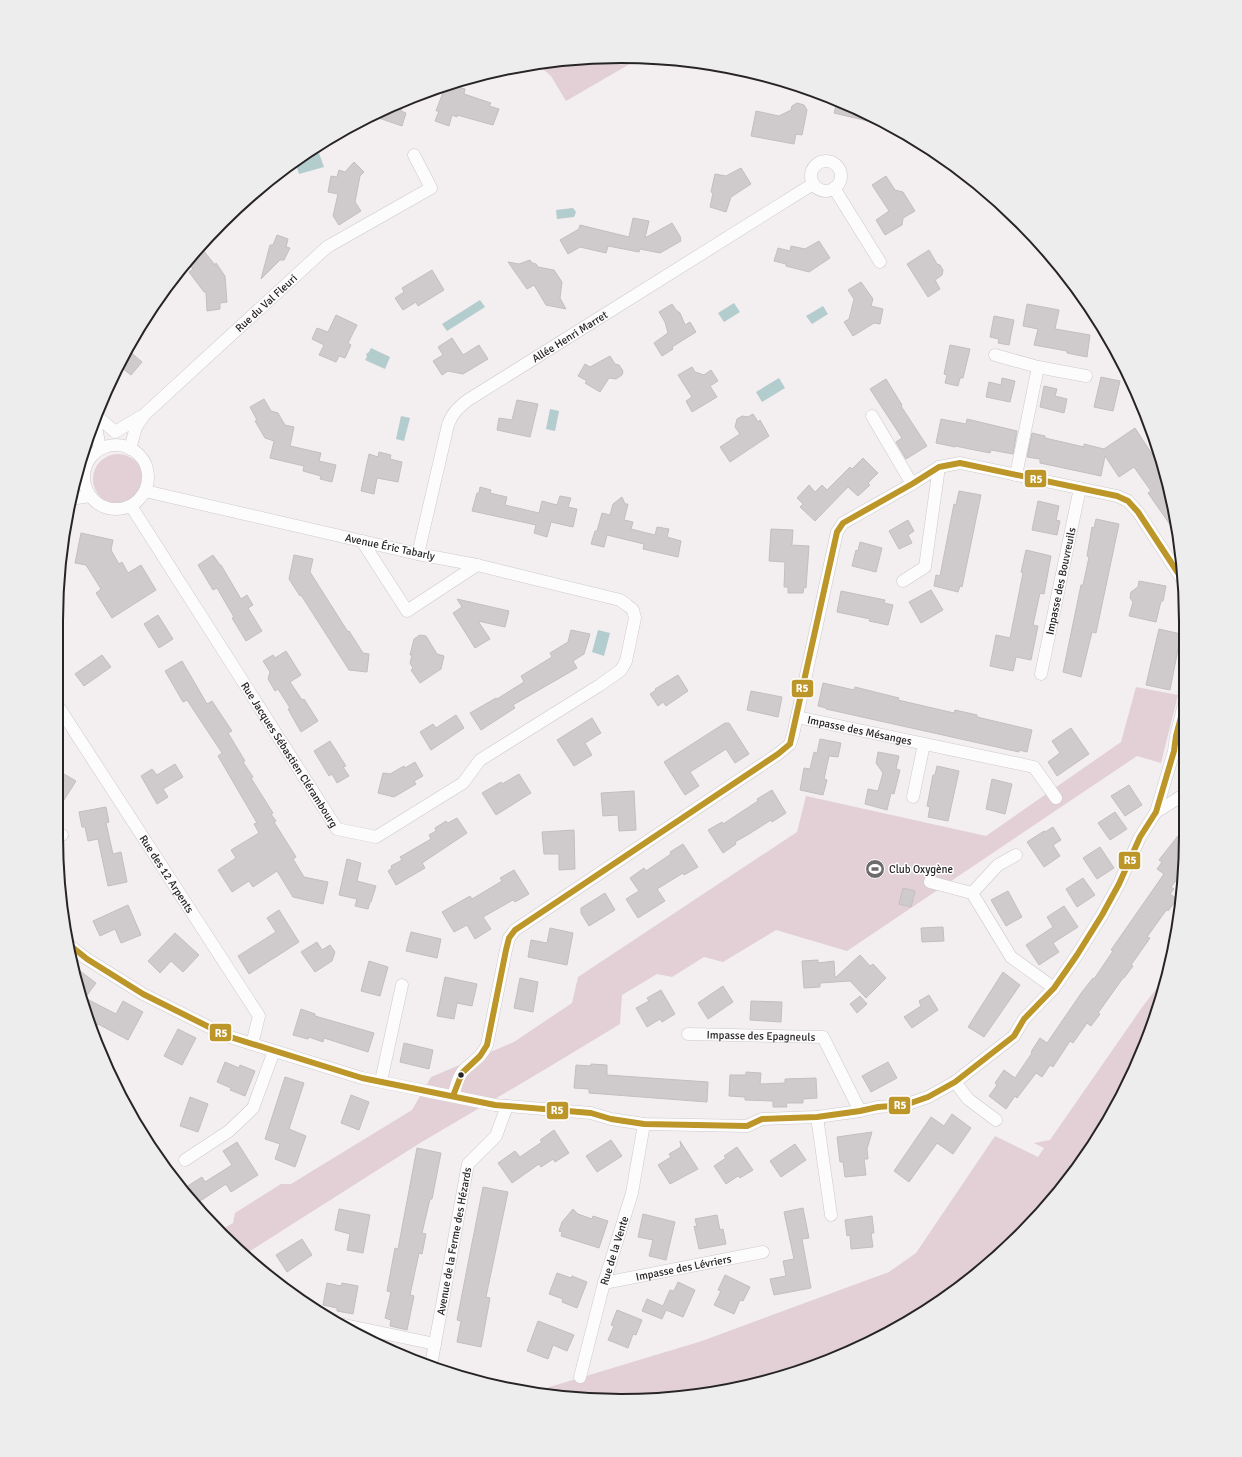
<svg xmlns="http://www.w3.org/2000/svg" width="1242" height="1457" viewBox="0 0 1242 1457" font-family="Signika,sans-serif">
<rect width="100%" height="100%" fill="#f3eef0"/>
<g fill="#e2d0d6">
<polygon points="621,56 640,58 566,101 551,76 537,64"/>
<circle cx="118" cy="479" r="25"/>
<polygon points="1136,687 1178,695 1161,763 1137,756 847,951 776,930 723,962 704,957 672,977 657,974 622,995 620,1024 544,1070 420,1143 247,1253 221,1230 233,1223 235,1213 281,1184 291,1184 412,1110 431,1077 514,1042 572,1003 578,977 797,832 806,796 986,836 1121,742"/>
<polygon points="1164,979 1156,1017 1110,1118 1046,1209 935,1306 837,1358 695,1396 547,1396 533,1392 702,1341 889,1272 916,1253 995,1136 1038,1157 1044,1148 1034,1143 1050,1140 1143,1006"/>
</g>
<g fill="#b3cccd">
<polygon points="319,153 324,167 299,174 295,161"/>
<polygon points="573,208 576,212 574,217 557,219 556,210"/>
<polygon points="480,300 485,307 447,331 442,324"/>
<polygon points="734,303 740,312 724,322 718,313"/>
<polygon points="823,306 828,314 812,324 806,316"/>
<polygon points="371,348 390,357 385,369 365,360 367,357 366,354 369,352"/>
<polygon points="779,378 785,388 762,402 756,392"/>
<polygon points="550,409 559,411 555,431 546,429"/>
<polygon points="401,416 410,418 404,441 396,439"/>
<polygon points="598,630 610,633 604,656 592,652"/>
</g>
<g fill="#cfcbcd" stroke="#c3bfc1">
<polygon points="452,85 465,89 464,94 491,103 489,106 499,109 493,125 457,115 457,117 452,115 449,126 435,121 439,111 436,111 445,87"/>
<polygon points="405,99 401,111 406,113 402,126 373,116"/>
<polygon points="838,99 874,118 872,122 834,113"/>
<polygon points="797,103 804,105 807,110 802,135 796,134 794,144 751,136 756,111 779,116 791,110 792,106"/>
<polygon points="354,162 364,172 360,176 355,202 361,211 339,225 333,216 338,194 328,192 331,176 337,177 339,170 345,172"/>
<polygon points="741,168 751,184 731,197 726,212 710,207 713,193 711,192 715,174 726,176"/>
<polygon points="886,176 895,190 903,192 915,211 903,218 902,225 885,235 876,220 889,211 872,185"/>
<polygon points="633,218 649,221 645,238 672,223 681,238 680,238 681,241 660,253 640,249 639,252 608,246 606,253 580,247 568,254 560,240 579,229 580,225 629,237"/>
<polygon points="277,235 288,239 286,247 290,248 284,260 280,260 261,279 270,245 273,245"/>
<polygon points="819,241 830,258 809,272 786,266 786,264 774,261 778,248 790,251 791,246 805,249"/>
<polygon points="203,250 215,265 216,263 225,276 227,302 220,303 220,309 207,311 206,292 204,292 189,272 193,269 187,261"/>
<polygon points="929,250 937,264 940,265 943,270 942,275 935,280 940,289 928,297 907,264"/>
<polygon points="530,260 532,263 536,264 538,267 554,270 562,282 560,298 566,309 546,305 534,285 527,289 508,262 519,264"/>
<polygon points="432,270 444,290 418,306 416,302 403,310 395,298 404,292 402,288"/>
<polygon points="861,282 873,299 871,306 883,309 880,324 874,323 853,336 844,322 849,319 854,299 848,290"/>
<polygon points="672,304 676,310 680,313 685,325 690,322 696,332 672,347 673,349 662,356 654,343 668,333 665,322 659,312"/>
<polygon points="1027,304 1059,310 1055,329 1090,335 1087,357 1067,353 1067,351 1034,345 1038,329 1023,326"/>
<polygon points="336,315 357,325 348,343 351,345 345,358 339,356 336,362 319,355 324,345 312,339 317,328 328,332"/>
<polygon points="994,316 1014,320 1009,345 998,343 999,339 990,337"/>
<polygon points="452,338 463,355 479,345 488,359 463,374 448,371 442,375 433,361 443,355 438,347"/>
<polygon points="950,345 970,349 963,378 960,378 958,386 945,383 947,375 944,374"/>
<polygon points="128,350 142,362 131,375 118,365"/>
<polygon points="610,356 615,364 619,365 623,371 622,375 616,379 609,378 600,392 585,383 587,381 578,376 585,364 590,367"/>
<polygon points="692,367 695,372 704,375 711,370 718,381 710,386 717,397 692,412 686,401 692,397 678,375"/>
<polygon points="1101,377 1120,381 1113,411 1094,407"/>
<polygon points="1002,378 1015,381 1010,402 986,397 989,382 1001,385"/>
<polygon points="886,379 902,405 901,406 927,446 906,459 896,442 902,438 870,389"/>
<polygon points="1044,386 1057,389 1055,396 1067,399 1064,413 1040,407"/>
<polygon points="264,399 271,411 278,413 285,425 294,427 290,446 321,453 319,461 336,465 332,482 320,479 321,476 303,471 304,466 270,458 274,441 265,438 255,421 257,420 250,407"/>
<polygon points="517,400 538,404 530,437 497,430 499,418 512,420"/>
<polygon points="753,414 758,422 760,420 769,436 730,462 720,447 740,434 735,427 737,419 742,416 748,417"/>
<polygon points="941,419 966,424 967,419 1017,431 1013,454 991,450 990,453 955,446 955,447 936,443"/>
<polygon points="1135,428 1163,471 1175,511 1178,536 1148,493 1151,491 1134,467 1119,477 1105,456 1101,476 1040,463 1040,459 1027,457 1032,433 1045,436 1045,438 1084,447 1084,444 1104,449"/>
<polygon points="379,452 391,455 390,459 402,462 398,482 377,478 374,494 361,491 369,454 378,457"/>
<polygon points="863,458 878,473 868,483 870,485 858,496 848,487 815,521 800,507 803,504 797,498 809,485 815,492 822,485 827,490 850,467 852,469"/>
<polygon points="480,487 491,490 490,493 507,497 505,505 539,513 542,501 557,505 560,496 571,498 568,507 577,509 573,527 551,522 547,537 534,533 536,525 472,511 477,493 479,493"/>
<polygon points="959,491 981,495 962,587 960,586 958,592 934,586 936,575 940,576 954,504 956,505"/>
<polygon points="622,497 625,504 628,504 624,520 633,522 631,529 655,535 657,527 669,529 667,537 681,541 678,557 643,549 644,544 607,535 604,547 591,544 595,531 597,531 602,513 610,515 613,504"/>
<polygon points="1038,501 1059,506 1056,520 1060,521 1057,535 1032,530"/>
<polygon points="1096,519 1119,524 1096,633 1092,632 1081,677 1063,672 1081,585 1083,585 1089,557 1087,556 1092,527 1094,528"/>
<polygon points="908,520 914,531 908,535 912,543 899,549 889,531"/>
<polygon points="771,529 793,530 792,544 791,545 809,546 806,588 804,587 803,593 788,593 788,587 784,587 785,562 769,561"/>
<polygon points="81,533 113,540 111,550 119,564 122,562 128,573 141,565 156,590 112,618 96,593 101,589 86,565 75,563"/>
<polygon points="860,542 882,548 876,572 852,566 856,550 858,551"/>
<polygon points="1026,550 1051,556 1044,594 1040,593 1033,625 1038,626 1031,660 1016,657 1013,671 990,666 996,635 1010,638 1023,573 1021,572"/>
<polygon points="213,555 220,565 221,565 241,599 247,595 253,605 248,608 262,631 246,641 232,618 234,617 228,607 217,588 213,590 198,565"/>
<polygon points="294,555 313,559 310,572 348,632 349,631 363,653 369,654 367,672 349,670 301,595 300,596 289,579"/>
<polygon points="1139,581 1166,586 1163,601 1161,601 1156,622 1129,616 1133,602 1130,598 1131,592 1138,587"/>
<polygon points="931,590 943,610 921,623 909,602"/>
<polygon points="841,591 885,600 884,603 893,605 888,625 869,621 870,619 837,612"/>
<polygon points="457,599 509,611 505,627 478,621 490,639 475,648 453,613 462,607"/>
<polygon points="158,615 173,639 159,648 144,624"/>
<polygon points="1159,629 1181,634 1170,690 1146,685"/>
<polygon points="571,630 590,634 584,654 573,661 577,668 513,705 515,708 481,730 470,713 496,698 497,699 524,682 521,676 552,657 550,653 568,642"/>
<polygon points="420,635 426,636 437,654 444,656 441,669 420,683 411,670 413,668 410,663 412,655 410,655 414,639"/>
<polygon points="286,651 301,675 290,682 302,700 304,699 318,721 301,732 288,709 290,708 278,689 275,691 268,679 270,672 263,661 273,655 275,658"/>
<polygon points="102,655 111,667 84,686 75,674"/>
<polygon points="182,661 207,704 212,701 232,731 228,733 245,761 243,762 253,777 251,778 273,813 271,814 276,821 274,822 296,857 293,859 304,877 328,882 323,904 293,897 277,871 253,887 249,881 232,892 218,870 236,858 231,850 259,833 254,824 257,823 218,756 222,753 187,700 183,702 165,671"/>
<polygon points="678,675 688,691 666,706 663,702 658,706 650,694 656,690 655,689"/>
<polygon points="823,683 854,690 855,687 899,698 898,700 954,713 955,710 977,715 977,717 1032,730 1027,752 1019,750 1019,752 826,709 826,708 818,706"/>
<polygon points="751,691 782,697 778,717 747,710"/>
<polygon points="456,715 464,728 431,750 420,732 433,724 436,728"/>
<polygon points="592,718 601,733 585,743 592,755 574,766 557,740"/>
<polygon points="725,723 729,723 749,754 735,763 726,749 709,760 690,772 699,786 685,795 664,762"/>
<polygon points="1071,728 1089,754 1057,776 1048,762 1060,753 1052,741"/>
<polygon points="820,739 841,743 838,757 829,756 824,779 827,780 823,795 800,790 804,768 810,769 814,752 817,753"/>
<polygon points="330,741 346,766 343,767 349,776 337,783 332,774 329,776 314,751"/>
<polygon points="878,752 899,756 896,769 900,770 894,794 891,793 887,810 865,804 868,789 878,791 883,773 876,763"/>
<polygon points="415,762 423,776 414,781 416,784 394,797 378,793 383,773 390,774 404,766 405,768"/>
<polygon points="175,764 183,777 163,789 168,797 157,804 141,776 152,769 157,775"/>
<polygon points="937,766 959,771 948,821 928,817 930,807 927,806 933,775 935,775"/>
<polygon points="57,770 76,781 64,800 57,796"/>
<polygon points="519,774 531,793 496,815 482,793 501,782 502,784"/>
<polygon points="992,779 1012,784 1005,814 986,809"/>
<polygon points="1129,785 1142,805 1125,816 1111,796"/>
<polygon points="772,790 786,813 772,822 771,820 749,834 735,842 736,844 723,853 708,830 722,822 723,824 758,801 757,799"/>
<polygon points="634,791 636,830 619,831 618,815 603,816 601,793"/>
<polygon points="106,807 109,822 106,823 113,854 121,852 127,882 108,886 98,839 88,841 85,827 82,827 79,812"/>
<polygon points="1115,812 1127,829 1110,840 1098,823"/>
<polygon points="457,818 467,833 422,863 425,868 396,885 388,871 392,868 391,866 402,860 400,857 431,839 429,835 436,831 435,828 446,821 448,823"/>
<polygon points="1053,827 1061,840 1053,845 1060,856 1044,867 1027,842 1044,831 1045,832"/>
<polygon points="1185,827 1185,869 1171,887 1174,889 1170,894 1177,899 1168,911 1167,909 1147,937 1150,938 1131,965 1133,966 1124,978 1123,978 1098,1013 1100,1014 1091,1026 1087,1023 1073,1043 1070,1041 1053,1067 1050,1065 1042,1077 1036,1073 1017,1098 1015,1096 1006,1109 989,1096 997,1085 995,1083 1004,1070 1015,1078 1032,1053 1031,1052 1040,1038 1047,1043 1082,992 1093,978 1094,979 1113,951 1111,950 1164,874 1157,869 1162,862 1159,860"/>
<polygon points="574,830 575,869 559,870 559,854 544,854 542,832"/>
<polygon points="683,844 698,867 684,875 683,873 657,889 665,901 638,918 626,899 639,891 630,878 644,868 646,871 671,854 670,852"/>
<polygon points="1100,847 1114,868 1097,879 1083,858"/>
<polygon points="347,859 361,863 357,881 376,886 371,902 370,902 368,909 355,906 357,899 339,895"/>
<polygon points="514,870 529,894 515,902 513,900 483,917 491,929 475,939 467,925 454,932 442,912 470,896 472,899 502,881 500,878"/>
<polygon points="1083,878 1095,895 1077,907 1066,889"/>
<polygon points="903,888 915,891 911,907 899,904"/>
<polygon points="1008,891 1022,917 1006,926 991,900"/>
<polygon points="605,893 615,910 589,926 581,913 581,908"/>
<polygon points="128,905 141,935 121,943 115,929 100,936 93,921"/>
<polygon points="1064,906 1078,927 1053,943 1059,952 1039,965 1026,945 1053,927 1047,917"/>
<polygon points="279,910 299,942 249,974 238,956 276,932 267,918"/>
<polygon points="943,927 944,941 922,942 921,928"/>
<polygon points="550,928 573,933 567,965 528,957 531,940 547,943"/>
<polygon points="411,932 441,939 437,958 406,951"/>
<polygon points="175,933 199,955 183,972 171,961 160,973 148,961"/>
<polygon points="317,942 322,950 330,945 335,952 332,961 315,972 301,952"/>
<polygon points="860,955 870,966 873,964 886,978 866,998 850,981 820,983 820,987 804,988 802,961 818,960 818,963 834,961 835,978"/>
<polygon points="369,961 388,967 380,996 361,991"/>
<polygon points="80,971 96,983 85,998 116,1014 123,1001 143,1012 128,1040 98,1024 94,1032 75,982 75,978"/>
<polygon points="1003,972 1020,985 984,1037 968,1027"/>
<polygon points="445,977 477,984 472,1006 457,1003 454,1019 437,1016"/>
<polygon points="520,978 538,982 533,1012 514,1008"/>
<polygon points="723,986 733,1002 708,1019 698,1003"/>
<polygon points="661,990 675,1014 662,1022 660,1019 647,1027 636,1008 649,1001 647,998"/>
<polygon points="929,995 938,1010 912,1028 904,1017 921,1006 919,1001"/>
<polygon points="860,996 867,1004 857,1013 850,1004"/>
<polygon points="751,1001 782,1002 781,1022 750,1020"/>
<polygon points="301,1009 315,1014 315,1016 374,1033 368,1052 324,1038 323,1042 309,1037 308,1039 293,1035"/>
<polygon points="178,1029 196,1038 182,1065 164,1056"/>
<polygon points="404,1043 433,1050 429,1069 400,1062"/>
<polygon points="225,1062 239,1068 240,1065 255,1071 245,1096 230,1090 231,1088 217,1082"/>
<polygon points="888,1062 897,1078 871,1092 862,1076"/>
<polygon points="591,1064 607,1065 607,1075 708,1082 707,1102 589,1093 589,1089 574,1088 576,1065 591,1066"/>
<polygon points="746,1072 761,1073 760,1084 785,1083 785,1079 816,1078 817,1098 803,1099 803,1103 786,1103 787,1107 773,1107 773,1101 745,1100 745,1097 729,1096 730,1075 746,1075"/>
<polygon points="285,1077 304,1083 289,1129 306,1136 295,1167 275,1159 280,1144 265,1139"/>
<polygon points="351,1095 369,1102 359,1130 341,1123"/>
<polygon points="190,1097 208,1104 198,1132 180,1126"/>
<polygon points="952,1114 971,1128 953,1154 937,1143 909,1182 894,1171 931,1117 944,1126"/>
<polygon points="554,1130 569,1153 555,1162 553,1159 541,1167 539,1164 512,1183 498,1163 515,1151 520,1157 542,1142 540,1140"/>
<polygon points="872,1132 867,1149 868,1159 864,1159 866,1175 845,1177 843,1162 840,1162 837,1137"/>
<polygon points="611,1140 622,1156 597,1172 586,1156"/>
<polygon points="680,1141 698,1169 670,1184 658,1165 671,1157 669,1154 681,1147"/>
<polygon points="237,1142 258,1175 231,1192 226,1184 194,1205 183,1189 202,1177 205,1182 232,1165 223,1151"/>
<polygon points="795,1144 806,1160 781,1177 770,1161"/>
<polygon points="737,1147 753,1170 740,1178 738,1176 726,1184 714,1166 726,1158 724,1156"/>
<polygon points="417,1148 441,1153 432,1199 430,1199 422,1233 426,1234 422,1254 419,1253 410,1295 414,1296 407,1330 390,1326 391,1320 385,1318 391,1292 387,1291 392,1264 395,1248 398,1249"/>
<polygon points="483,1187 508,1192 486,1297 490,1298 481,1347 457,1342 461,1321 457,1320"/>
<polygon points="803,1208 809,1238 802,1239 811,1288 774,1295 770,1279 786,1276 783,1261 794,1259 784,1212"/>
<polygon points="339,1209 370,1215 363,1253 347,1250 350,1234 335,1230"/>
<polygon points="573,1209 578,1214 592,1219 593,1216 608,1221 599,1248 561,1236 562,1232 559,1231 562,1222"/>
<polygon points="643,1214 675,1222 666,1260 649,1256 653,1240 638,1237"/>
<polygon points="717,1215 720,1230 723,1229 726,1244 699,1249 694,1226 697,1227 695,1219"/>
<polygon points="872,1216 874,1233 871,1233 873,1247 851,1249 850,1235 847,1236 845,1220"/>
<polygon points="302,1239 312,1255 287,1272 276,1255"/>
<polygon points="557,1273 571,1278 572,1276 587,1282 577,1308 562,1302 563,1299 549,1294"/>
<polygon points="725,1275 750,1287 743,1301 740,1300 734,1314 714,1305 721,1291 718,1290"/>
<polygon points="678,1282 695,1290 683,1317 666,1310 662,1319 642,1311 647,1299 663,1306 670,1290 674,1291"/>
<polygon points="327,1283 341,1286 342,1283 358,1286 353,1314 337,1311 337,1308 323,1305"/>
<polygon points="617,1310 642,1320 636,1335 633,1334 628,1348 608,1340 614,1326 611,1325"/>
<polygon points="538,1321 574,1335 567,1351 553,1345 548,1359 527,1351"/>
</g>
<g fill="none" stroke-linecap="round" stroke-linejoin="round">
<g stroke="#cdcacb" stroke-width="13">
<g id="street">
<circle cx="826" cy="176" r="15"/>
<polyline points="834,188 880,262"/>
<polyline points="995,355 1038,367 1086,376"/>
<polyline points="97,416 115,432 142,416"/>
<polyline points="872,416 912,484"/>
<polyline points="95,421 100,449"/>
<circle cx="116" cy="477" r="32"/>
<path id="s1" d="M130,449L136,427L145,414L327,247L431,188L414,155"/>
<polyline points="1016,475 1038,367"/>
<polyline points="70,499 90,496"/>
<path id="s2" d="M131,506L337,829L376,837L463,783L480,760L600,685L621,670L626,661L635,618L633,610L627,605L620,600L477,565L418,554L145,491"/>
<polyline points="362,541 407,611 477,565"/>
<path id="s3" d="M418,554L448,425C452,413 459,407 468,400L813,184"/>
<polyline points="903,581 925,567 939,467"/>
<path id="s4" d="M1041,674L1080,488"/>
<path id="s5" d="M58,706L259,1016L252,1044"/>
<path id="s6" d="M797,717L1034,767L1056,798"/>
<polyline points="913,797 924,744"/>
<polyline points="1156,812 1185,794"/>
<polyline points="56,837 62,835"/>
<polyline points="930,882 972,893 1011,957 1054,988"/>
<polyline points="972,893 998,865 1016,855"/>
<polyline points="70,946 87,959 143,994 227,1036 252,1044 362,1078 495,1105 591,1113 611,1119 644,1124 747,1126 762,1119 817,1117 860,1111 878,1107 905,1105 928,1097 955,1082 1014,1036 1024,1019 1054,988 1077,955 1102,915 1119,884 1140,837 1156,812 1174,751 1176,736 1186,696"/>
<path id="s7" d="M688,1034L823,1037L860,1111"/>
<polyline points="381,1081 402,985"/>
<polyline points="955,1082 968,1099 996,1120"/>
<path d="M453,1096C456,1088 457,1077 464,1070C473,1061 482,1057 487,1045L506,950L509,938L515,930L778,754L790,744L793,735L837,532L843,523L912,484L939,467L960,463L1117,496L1128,501L1138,512L1182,579"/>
<polyline points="817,1117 831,1215"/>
<polyline points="185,1160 229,1131 253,1108 274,1051"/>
<path id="s8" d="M604,1283L763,1252"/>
<polyline points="340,1324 435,1344"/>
<path id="s9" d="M431,1365L468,1164L496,1136L507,1106"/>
<path id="s10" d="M580,1377L604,1283L632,1193L644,1124"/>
</g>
</g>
<use href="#street" stroke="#fdfcfd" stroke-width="12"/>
<g stroke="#fff" stroke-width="9">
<g id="bus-1">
<polyline points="71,946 87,959 143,994 227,1036 362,1078 495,1105 591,1113 611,1119 644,1124 747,1126 762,1119 817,1117 860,1111 878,1107 905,1105 928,1097 955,1082 1014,1036 1024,1019 1054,988 1077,955 1102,915 1119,884 1140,837 1156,812 1174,751 1176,736 1186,698"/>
<polyline points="453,1096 462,1073 480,1056 487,1045 506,950 509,938 515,930 778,754 790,744 837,532 843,523 912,484 939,467 960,463 1117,496 1128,501 1138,512 1182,579"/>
</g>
</g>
<use href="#bus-1" stroke="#bd9629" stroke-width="6"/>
</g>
<defs>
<g id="stadium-disc" transform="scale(1)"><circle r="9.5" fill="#6e6b6c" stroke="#fff"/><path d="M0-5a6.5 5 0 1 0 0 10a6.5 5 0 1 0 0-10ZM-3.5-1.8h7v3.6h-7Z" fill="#fff"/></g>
</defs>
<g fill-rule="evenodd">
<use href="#stadium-disc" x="875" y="869"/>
</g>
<circle fill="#272425" stroke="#fff" stroke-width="1.5" cx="461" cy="1075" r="3.5"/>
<g text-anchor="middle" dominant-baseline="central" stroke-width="3" stroke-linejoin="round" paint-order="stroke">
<g font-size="11" fill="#272425" stroke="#fff">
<text stroke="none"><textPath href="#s1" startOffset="203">Rue du Val Fleuri</textPath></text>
<text stroke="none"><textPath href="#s3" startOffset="285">Allée Henri Marret</textPath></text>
<text transform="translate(390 547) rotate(12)">Avenue Éric Tabarly</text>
<text stroke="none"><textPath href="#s4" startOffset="95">Impasse des Bouvreuils</textPath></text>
<text stroke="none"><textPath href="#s6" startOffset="64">Impasse des Mésanges</textPath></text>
<text stroke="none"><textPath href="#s2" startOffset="295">Rue Jacques Sébastien Clérambourg</textPath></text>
<text stroke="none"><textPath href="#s5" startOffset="200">Rue des 12 Arpents</textPath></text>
<text stroke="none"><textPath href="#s7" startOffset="73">Impasse des Epagneuls</textPath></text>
<text stroke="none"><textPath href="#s9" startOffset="126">Avenue de la Ferme des Hézards</textPath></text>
<text stroke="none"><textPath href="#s10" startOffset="131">Rue de la Vente</textPath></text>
<text stroke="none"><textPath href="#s8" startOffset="81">Impasse des Lévriers</textPath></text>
</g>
<g font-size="11" fill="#272425" stroke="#fff" text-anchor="start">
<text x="889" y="869">Club Oxygène</text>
</g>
</g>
<path d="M0 0H1242V1457H0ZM621 63H621A558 558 0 0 1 1179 621V836A558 558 0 0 1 621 1394H621A558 558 0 0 1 63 836V621A558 558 0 0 1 621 63Z" fill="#eeedee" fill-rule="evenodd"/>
<path fill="none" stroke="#272425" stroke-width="2" d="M621 63H621A558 558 0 0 1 1179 621V836A558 558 0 0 1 621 1394H621A558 558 0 0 1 63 836V621A558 558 0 0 1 621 63Z"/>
<g stroke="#fff" stroke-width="1.5">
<rect x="1024" y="469" width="23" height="19" rx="4" fill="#bd9629"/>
<rect x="791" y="679" width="23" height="19" rx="4" fill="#bd9629"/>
<rect x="1118" y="851" width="23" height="19" rx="4" fill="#bd9629"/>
<rect x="209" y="1023" width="23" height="19" rx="4" fill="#bd9629"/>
<rect x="888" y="1096" width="23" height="19" rx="4" fill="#bd9629"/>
<rect x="546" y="1101" width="23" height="19" rx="4" fill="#bd9629"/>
</g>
<g font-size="11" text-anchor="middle" font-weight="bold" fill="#fff">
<text x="1036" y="483">R5</text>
<text x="802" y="692">R5</text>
<text x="1130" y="864">R5</text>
<text x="221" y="1037">R5</text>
<text x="900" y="1109">R5</text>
<text x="557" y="1114">R5</text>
</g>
</svg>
